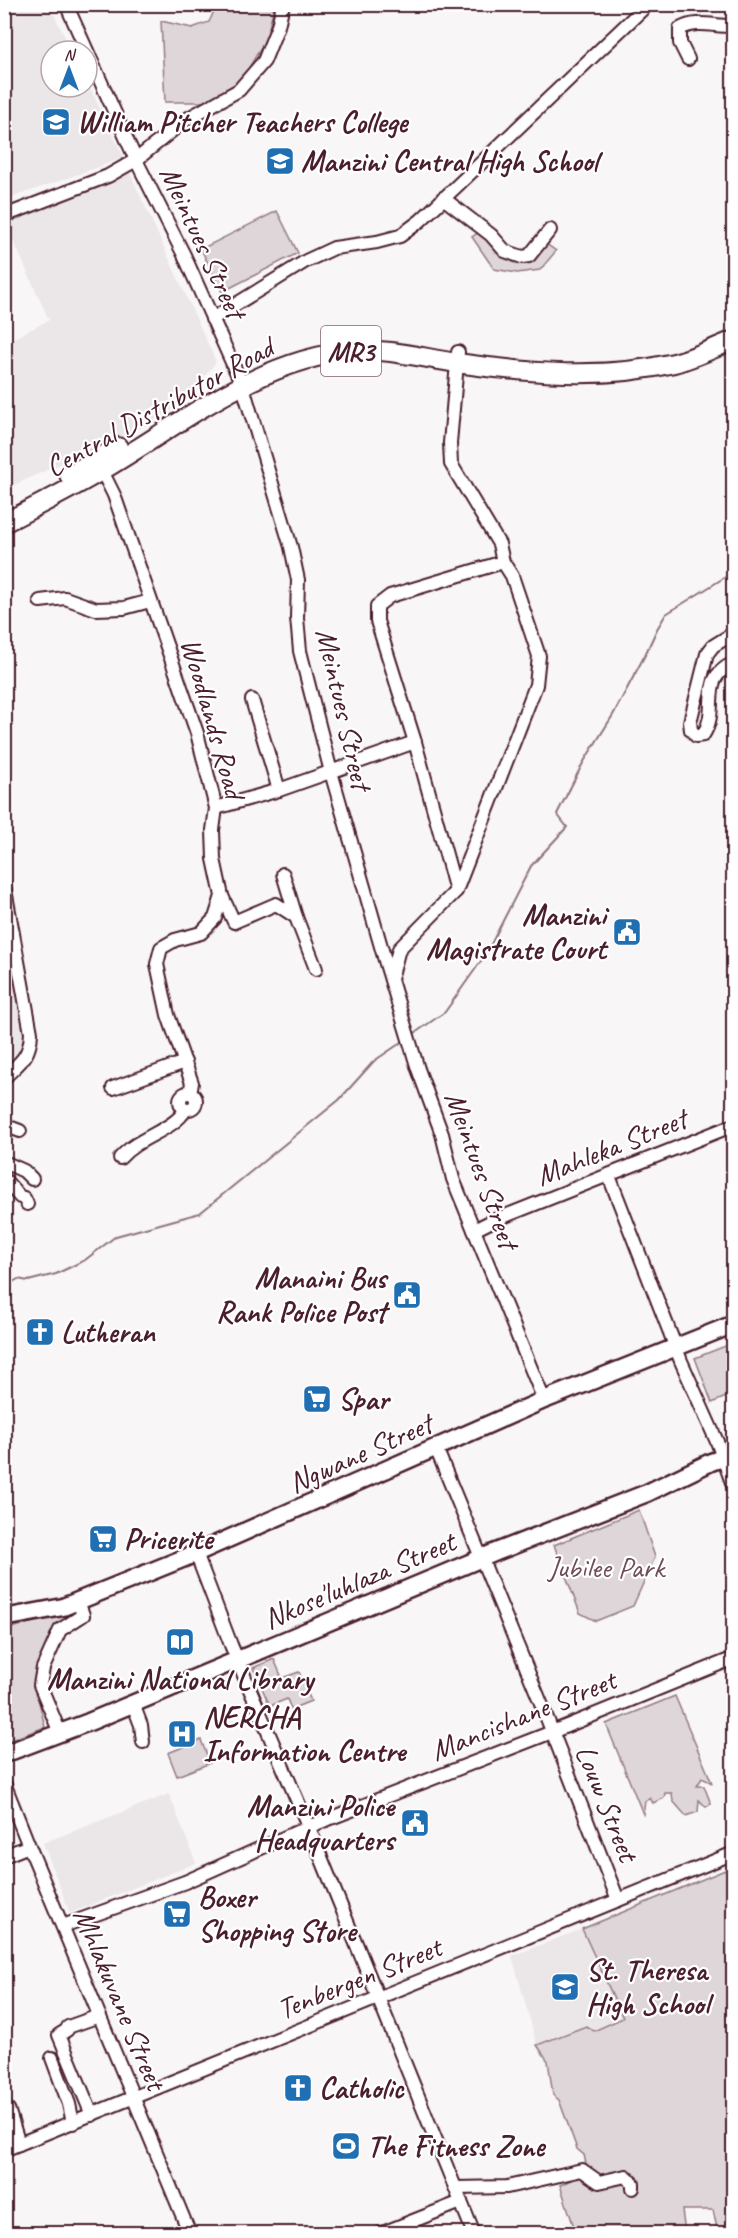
<svg xmlns="http://www.w3.org/2000/svg" width="738" height="2238" viewBox="0 0 738 2238" font-family="Caveat,sans-serif">
<rect width="100%" height="100%" fill="#f8f6f7"/>
<filter id="ink" filterUnits="userSpaceOnUse"><feTurbulence type="fractalNoise" baseFrequency=".0167" numOctaves="2"/><feDisplacementMap in="SourceGraphic" scale="12" xChannelSelector="R" yChannelSelector="G"/><feConvolveMatrix kernelMatrix="1 2 1 2 8 2 1 2 1" color-interpolation-filters="sRGB"/></filter>
<g filter="url(#ink)">
<g fill="#ebe6e8">
<polygon points="4,5 49,5 72,51 51,51 51,87 87,87 87,82 124,158 5,200"/>
<polygon points="130,173 216,362 182,404 144,426 7,488 4,483 4,343 49,320 5,222"/>
<polygon points="4,926 26,1038 22,1054 4,1071"/>
<polygon points="169,1794 196,1863 70,1913 43,1843"/>
<polygon points="582,1929 623,2018 594,2031 585,2026 537,2045 512,1956"/>
</g>
<g fill="#ded6d9" stroke="#947a82" stroke-width="1.5">
<polygon points="217,5 274,5 267,37 243,78 211,102 165,102 161,21 192,28 209,22"/>
<polygon points="277,211 298,253 222,292 201,249"/>
<polygon points="479,232 514,263 523,261 546,244 556,251 540,270 517,273 494,269 472,237"/>
<polygon points="733,1343 733,1394 712,1403 695,1358"/>
<polygon points="639,1510 655,1557 633,1606 596,1621 580,1613 554,1545"/>
<polygon points="67,1612 71,1619 50,1634 34,1681 45,1727 5,1742 5,1630"/>
<polygon points="274,1659 282,1678 299,1672 311,1701 291,1709 287,1699 270,1706 253,1668"/>
<polygon points="675,1696 712,1783 702,1778 697,1786 704,1786 711,1804 706,1807 699,1800 698,1812 686,1816 673,1801 672,1793 665,1793 664,1798 653,1803 650,1798 645,1801 643,1814 606,1724"/>
<polygon points="201,1740 210,1763 177,1776 168,1753"/>
<polygon points="725,1870 734,1889 733,2233 718,2233 713,2210 682,2210 685,2233 576,2233 560,2185 588,2172 584,2155 577,2149 559,2100 553,2095 548,2061 537,2045 586,2026 594,2031 623,2018 582,1929"/>
</g>
<g fill="none" stroke-linecap="round" stroke-linejoin="round">
<g stroke="#8f747b" stroke-width="2">
<polyline points="412,1035 445,1012 486,954 531,866 567,827 557,814 583,763 613,715 645,655 657,629 666,614 727,576 734,566"/>
<polyline points="4,1287 18,1279 28,1281 56,1274 85,1260 116,1236 200,1213 339,1100 374,1061 405,1040"/>
</g>
<g stroke="#4a1f2b" stroke-width="16">
<g id="minor">
<polyline points="66,4 136,160 184,255 243,387 291,547 298,580 297,618 300,651 331,772 384,957 418,1069 442,1134 453,1179 544,1400"/>
<path d="M688,59L680,43V29C697,19 715,27 734,26"/>
<polyline points="443,198 491,235 505,251 522,257 529,256 550,230"/>
<polyline points="4,216 108,176 136,160 185,120 239,90 264,61 278,26 283,4"/>
<polyline points="212,319 306,261 334,248 377,242 400,236 420,221 648,4"/>
<polyline points="102,471 114,495 197,733 216,808 213,830 214,859 222,896 215,918 201,933 175,940 161,948 157,964 168,1015 192,1083 190,1093"/>
<polyline points="40,601 65,598 96,609 124,608 150,601"/>
<path d="M734,633L713,646L707,654L690,722L691,730L696,736L703,735C721,708 697,679 734,663"/>
<polyline points="252,700 279,790"/>
<polyline points="216,808 279,790 415,742"/>
<polyline points="283,874 296,917 316,969"/>
<path d="M4,884L31,1033C30,1057 21,1061 4,1078"/>
<polyline points="456,891 415,742 377,621 377,606 390,596 503,562"/>
<polyline points="222,896 234,922 276,904 296,917"/>
<polyline points="391,979 399,949 456,891 536,685 539,656 512,576 503,562 499,544 451,464 450,443 458,352"/>
<polyline points="113,1088 185,1062"/>
<circle cx="188" cy="1101" r="8"/>
<polyline points="4,1125 20,1131"/>
<path d="M120,1158C139,1136 173,1131 186,1109"/>
<polyline points="4,1162 24,1171 32,1179"/>
<polyline points="609,1176 681,1361 718,1444 734,1488"/>
<polyline points="4,1179 20,1197 24,1198 27,1204"/>
<polyline points="474,1230 490,1222 734,1125"/>
<polyline points="436,1448 543,1708 618,1900"/>
<polyline points="196,1553 231,1645 312,1835 474,2234"/>
<polyline points="133,1704 141,1725 143,1742"/>
<polyline points="60,1733 40,1685 43,1668 60,1630 83,1615 78,1601"/>
<polyline points="4,1783 29,1846 190,2234"/>
<polyline points="4,1856 29,1846"/>
<polyline points="63,1926 185,1882 308,1827 552,1732 734,1658"/>
<polyline points="52,2058 69,2104 73,2123"/>
<polyline points="8,2109 19,2144"/>
<polyline points="92,2115 59,2035 67,2030 68,2027 99,2016"/>
<polyline points="4,2150 734,1853"/>
<polyline points="456,2188 507,2187 582,2170 599,2182 626,2176 633,2183 633,2188"/>
<polyline points="380,2234 461,2202"/>
</g>
</g>
<g stroke="#4a1f2b" stroke-width="21">
<g id="major">
<polyline points="4,1618 63,1607 187,1557 544,1400 734,1324"/>
<polyline points="4,1754 89,1722 496,1552 647,1493 711,1462 734,1454"/>
</g>
</g>
<g stroke="#4a1f2b" stroke-width="22">
<g id="highway">
<polyline points="69,475 118,447"/>
<path d="M4,523C37,506 69,490 101,471C180,425 258,359 353,351C389,348 422,358 457,363C528,373 603,380 674,363C694,358 714,348 734,340"/>
</g>
</g>
<use href="#minor" stroke="#fff" stroke-width="12"/>
<use href="#major" stroke="#fff" stroke-width="16"/>
<use href="#highway" stroke="#fff" stroke-width="18"/>
</g>
</g>
<defs>
<g id="school-square" transform="scale(1.5)"><rect x="-9" y="-9" width="18" height="18" rx="4" fill="#1f6fb2" stroke="#fff"/><path d="M0-5L7-2L0 1L-7-2ZM-4 1L0 2.5L4 1V4Q0 6-4 4Z" fill="#fff"/></g>
<g id="civic-square" transform="scale(1.5)"><rect x="-9" y="-9" width="18" height="18" rx="4" fill="#1f6fb2" stroke="#fff"/><path d="M-.6-6.5H3V-4.5H.6V-3L4-1V1h2V6H-6V1h2V-1L-.6-3ZM-1.2 2.5V6h2.4V2.5Z" fill="#fff"/></g>
<g id="church-square" transform="scale(1.5)"><rect x="-9" y="-9" width="18" height="18" rx="4" fill="#1f6fb2" stroke="#fff"/><path d="M-1.2-6h2.4v3.5h3.3v2.4h-3.3V6h-2.4V-.1h-3.3v-2.4h3.3Z" fill="#fff"/></g>
<g id="supermarket-square" transform="scale(1.5)"><rect x="-9" y="-9" width="18" height="18" rx="4" fill="#1f6fb2" stroke="#fff"/><path d="M-6-5.5h2.5l.6 2H6L4.5 2H-2.5L-4.4-4H-6ZM-1.5 3.2a1.3 1.3 0 1 0 .1 0ZM3 3.2a1.3 1.3 0 1 0 .1 0Z" fill="#fff"/></g>
<g id="library-square" transform="scale(1.5)"><rect x="-9" y="-9" width="18" height="18" rx="4" fill="#1f6fb2" stroke="#fff"/><path d="M-6-4Q-3-5.5-.7-3.5V5Q-3 3-6 4ZM6-4Q3-5.5 .7-3.5V5Q3 3 6 4Z" fill="#fff"/></g>
<g id="hospital-square" transform="scale(1.5)"><rect x="-9" y="-9" width="18" height="18" rx="4" fill="#1f6fb2" stroke="#fff"/><path d="M-5-5h3v3.5h4V-5h3V5h-3V1.5h-4V5h-3Z" fill="#fff"/></g>
<g id="stadium-square" transform="scale(1.5)"><rect x="-9" y="-9" width="18" height="18" rx="4" fill="#1f6fb2" stroke="#fff"/><path d="M0-5a6.5 5 0 1 0 0 10a6.5 5 0 1 0 0-10ZM-3.5-1.8h7v3.6h-7Z" fill="#fff"/></g>
</defs>
<g fill-rule="evenodd">
<use href="#school-square" x="56" y="122"/>
<use href="#school-square" x="280" y="161"/>
<use href="#civic-square" x="627" y="932"/>
<use href="#civic-square" x="407" y="1295"/>
<use href="#church-square" x="40" y="1332"/>
<use href="#supermarket-square" x="317" y="1399"/>
<use href="#supermarket-square" x="103" y="1539"/>
<use href="#library-square" x="180" y="1642"/>
<use href="#hospital-square" x="182" y="1734"/>
<use href="#civic-square" x="415" y="1823"/>
<use href="#supermarket-square" x="177" y="1914"/>
<use href="#school-square" x="565" y="1987"/>
<use href="#church-square" x="298" y="2088"/>
<use href="#stadium-square" x="346" y="2146"/>
</g>
<g text-anchor="middle" dominant-baseline="central" stroke-width="4.5" stroke-linejoin="round" paint-order="stroke">
<rect fill="#fff" stroke="#80626b" stroke-width="1.5" x="321" y="326" width="60" height="50" rx="4.5"/>
<g font-size="28" font-weight="bold" fill="#4a1f2b">
<text x="351" y="351">MR3</text>
</g>
<g font-size="30" font-weight="bold" fill="#4a1f2b" stroke="#fff" text-anchor="start">
<text x="77" y="122">William Pitcher Teachers College</text>
<text x="301" y="161">Manzini Central High School</text>
<text x="606" y="915" text-anchor="end">Manzini<tspan x="606" dy="34">Magistrate Court</tspan></text>
<text x="386" y="1278" text-anchor="end">Manaini Bus<tspan x="386" dy="34">Rank Police Post</tspan></text>
<text x="61" y="1332">Lutheran</text>
<text x="338" y="1399">Spar</text>
<text x="124" y="1539">Pricerite</text>
<text x="180" y="1679" text-anchor="middle">Manzini National Library</text>
<text x="203" y="1717">NERCHA<tspan x="203" dy="34">Information Centre</tspan></text>
<text x="394" y="1806" text-anchor="end">Manzini Police<tspan x="394" dy="34">Headquarters</tspan></text>
<text x="198" y="1897">Boxer<tspan x="198" dy="34">Shopping Store</tspan></text>
<text x="586" y="1970">St. Theresa<tspan x="586" dy="34">High School</tspan></text>
<text x="319" y="2088">Catholic</text>
<text x="367" y="2146">The Fitness Zone</text>
</g>
<g font-size="30" fill="#4a1f2b" stroke="#fff">
<text transform="translate(203 242) rotate(65)">Meintues Street</text>
<text transform="translate(159 407) rotate(-29)">Central Distributor Road</text>
<text transform="translate(344 709) rotate(77)">Meintues Street</text>
<text transform="translate(213 718) rotate(74)">Woodlands Road</text>
<text transform="translate(611 1147) rotate(-22)">Mahleka Street</text>
<text transform="translate(482 1170) rotate(70)">Meintues Street</text>
<text transform="translate(360 1453) rotate(-24)">Ngwane Street</text>
<text transform="translate(359 1580) rotate(-23)">Nkose'luhlaza Street</text>
<text transform="translate(523 1715) rotate(-22)">Mancishane Street</text>
<text transform="translate(607 1803) rotate(68)">Louw Street</text>
<text transform="translate(359 1978) rotate(-22)">Tenbergen Street</text>
<text transform="translate(120 1999) rotate(67)">Mhlakuvane Street</text>
</g>
<g font-size="30" fill="#6f4d56" stroke="#fff">
<text x="606" y="1567">Jubilee Park</text>
</g>
</g>
<rect width="738" height="2238" fill="none" stroke="#fff" stroke-width="24"/>
<rect x="12" y="12" width="714" height="2214" fill="none" stroke="#4a1f2b" stroke-width="2" filter="url(#ink)"/>
<g transform="translate(69 69)"><circle r="28" fill="#ffffff" stroke="#b7a5aa" stroke-width="1.5"/>
<path d="M0-4.5L10 22L0 15L-10 22Z" fill="#1f6fb2"/>
<text y="-9" font-size="16" font-weight="bold" text-anchor="middle" fill="#4a1f2b">N</text>
</g>
</svg>
